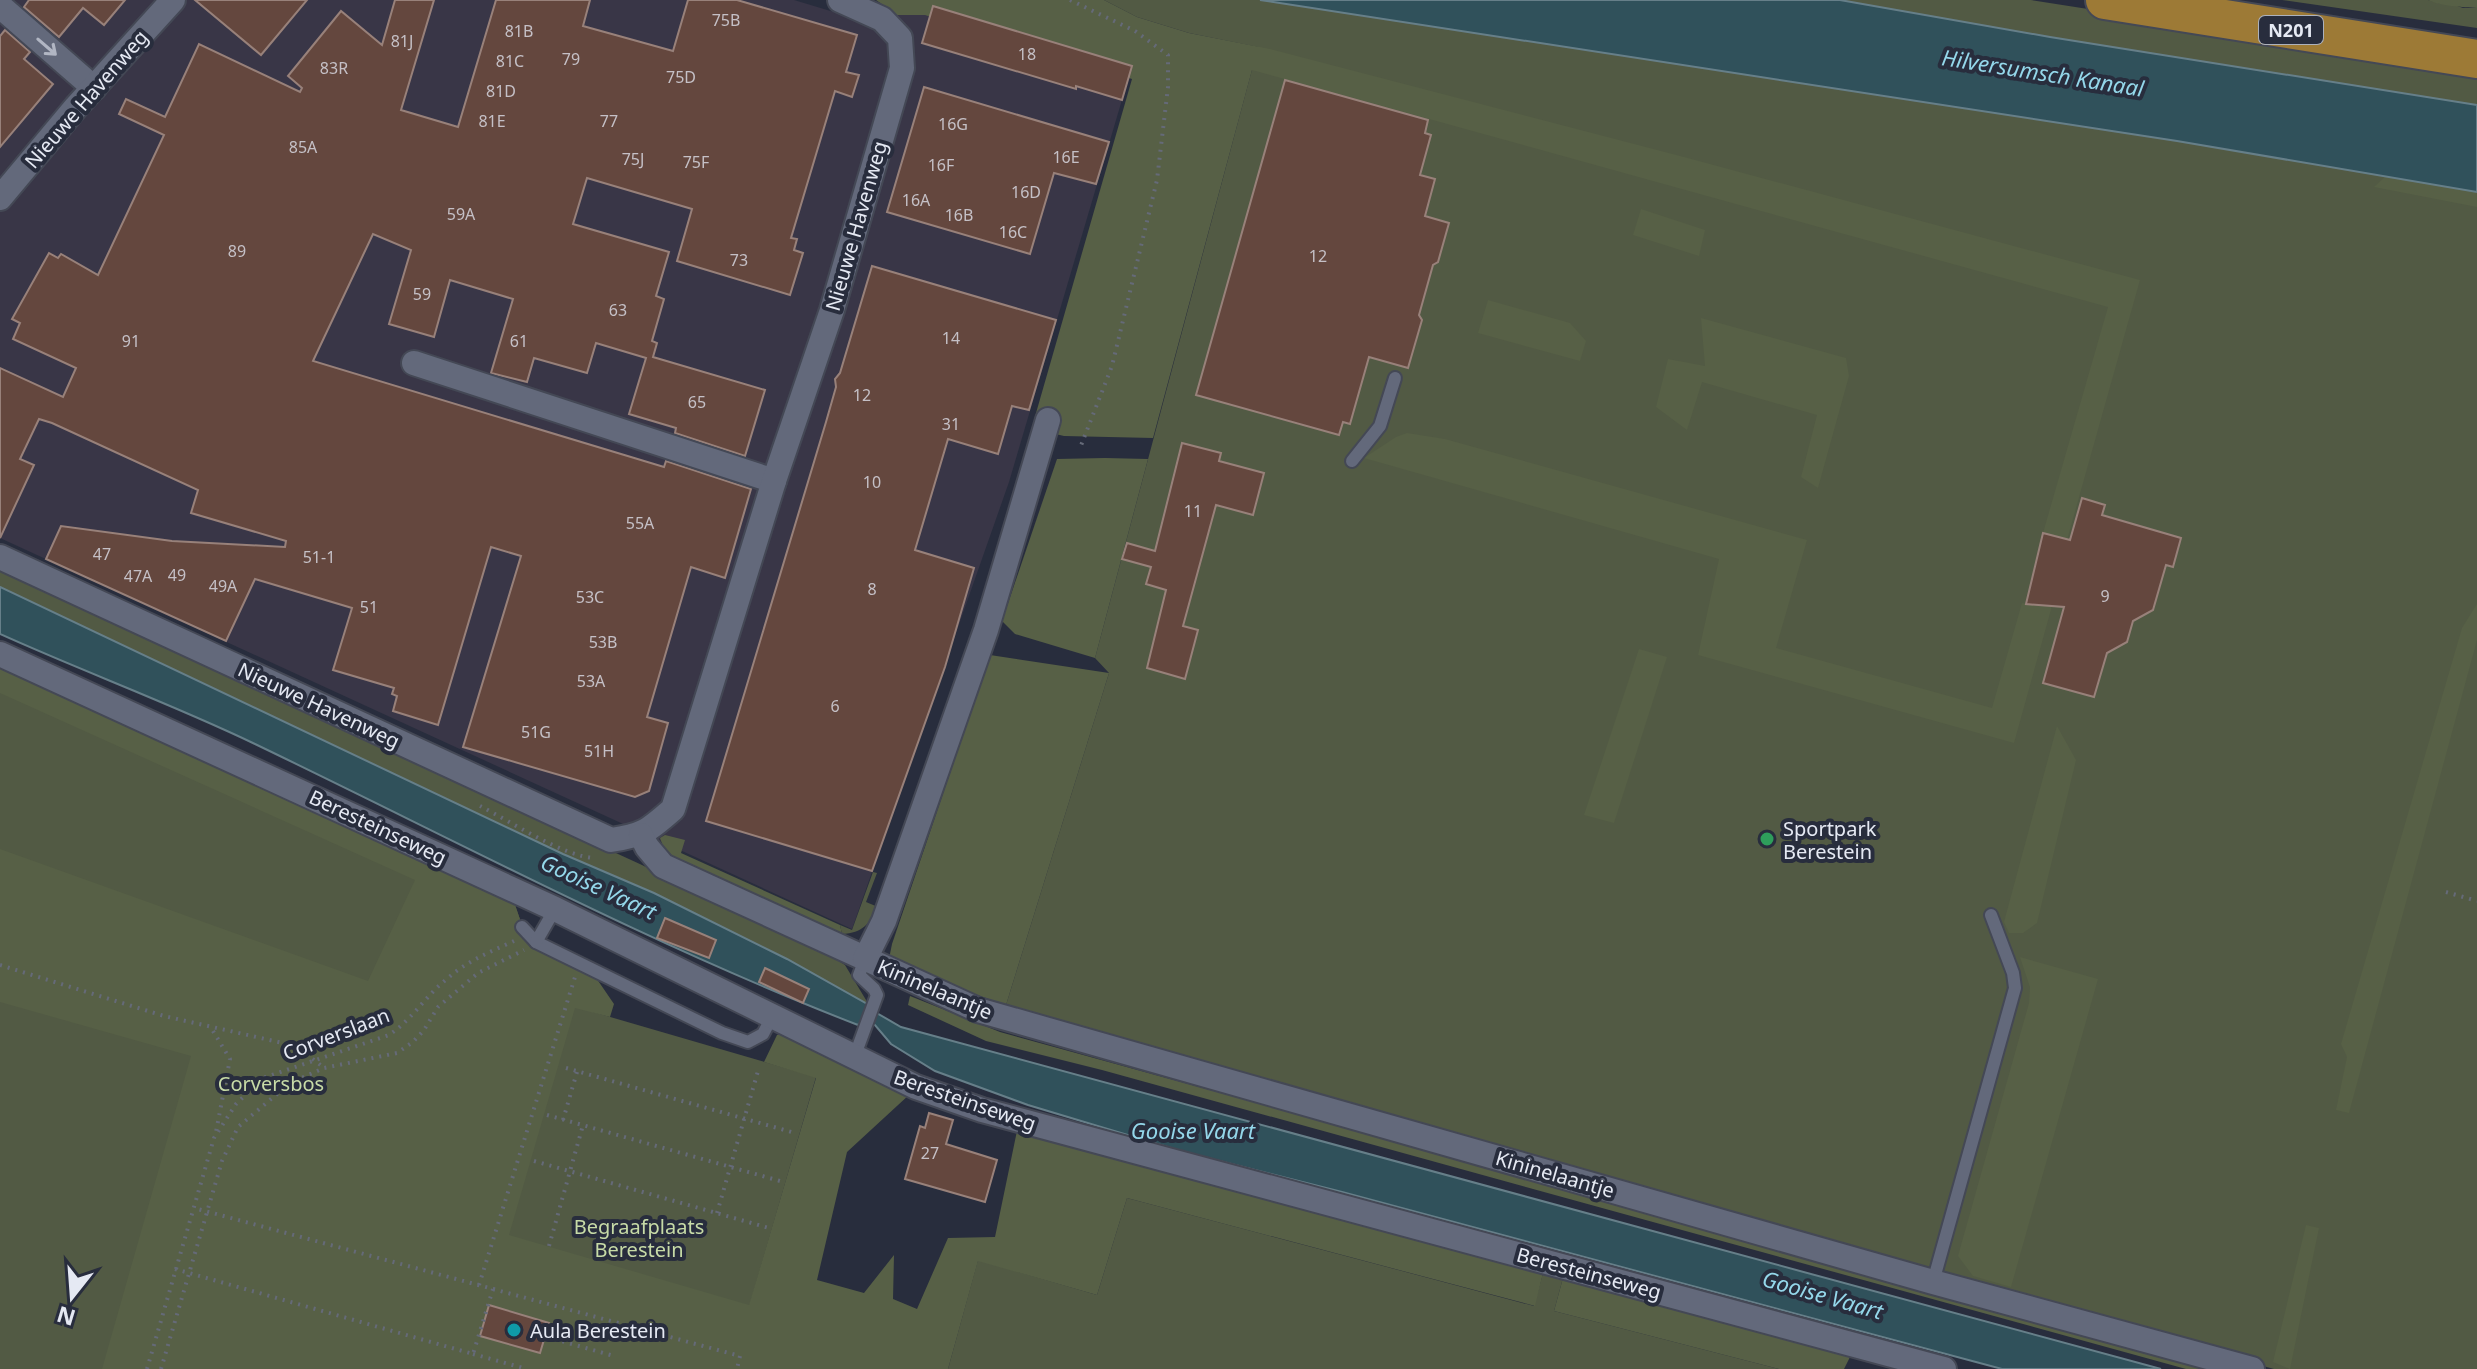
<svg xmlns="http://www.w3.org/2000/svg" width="2477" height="1369" viewBox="0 0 2477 1369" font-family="'Noto Sans',sans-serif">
<rect width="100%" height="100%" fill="#282d3d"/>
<polygon fill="#393647" points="8,0 794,0 847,16 933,6 1132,66 1009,482 852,929 0,538 0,7"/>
<g fill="#525a44">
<polygon points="1104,0 1260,0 2177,141 2477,192 2477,1369 2274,1369 1927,1274 1006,1005 1109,673 1095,658 1258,47 1189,33 1137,17"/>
<polygon points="1840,0 2031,0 2477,70 2477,105 2050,37"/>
<polygon points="2282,0 2428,0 2441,4 2452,4 2463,8 2477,8 2477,28"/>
<polygon points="0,570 642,865 713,901 801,937 845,965 869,1005 787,959 654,893 563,854 0,587"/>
<polygon points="0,662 512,896 525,934 576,1007 816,1077 731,1369 0,1369"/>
<path d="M873,872L877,873L866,902L878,907C869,924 863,933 842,934L840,925L852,930Z"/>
<polygon points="1127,1198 1534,1306 1543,1273 1563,1278 1554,1311 1779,1369 948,1369 978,1260 1097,1295"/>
</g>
<g fill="#576046">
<polygon points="876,0 1104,0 1137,17 1189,33 1270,49 1684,157 2140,280 2067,540 2043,533 2108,307 1252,70 1153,438 1064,436 1034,429 1034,420 1132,79 925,15 897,15"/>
<path d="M2428,0H2477V8C2464,7 2439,6 2428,0Z"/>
<polygon points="2386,176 2477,192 2477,207 2374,187"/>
<polygon points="1641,209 1705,230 1699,256 1633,235"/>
<polygon points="1488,300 1570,323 1586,341 1580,361 1478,333"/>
<polygon points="1701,318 1846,358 1849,376 1818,488 1801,477 1817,415 1702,382 1687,430 1656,407 1668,359 1705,366"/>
<polygon points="1407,433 1445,439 1807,540 1776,648 1992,708 2022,603 2052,606 2014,743 1698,655 1719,559 1364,458 1396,437"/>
<polygon points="1105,458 1148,459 1095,658 1015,634 1002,621 1057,459"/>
<polygon points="2477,604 2477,640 2349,1113 2336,1110 2347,1057 2341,1044 2462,628"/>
<polygon points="1639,649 1667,657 1614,823 1584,815"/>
<polygon points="990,655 1109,673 1006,1005 888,964 892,944"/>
<polygon points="0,662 512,896 525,934 588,966 614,1004 610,1017 575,1008 509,1235 749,1305 816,1078 764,1062 777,1035 790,1031 812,1050 825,1057 910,1094 847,1152 817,1280 864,1293 894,1255 893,1299 917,1309 948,1238 995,1237 1018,1126 1543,1273 1535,1306 1127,1198 1097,1295 978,1261 948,1369 102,1369 191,1056 0,1002 0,849 368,981 415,880 0,693"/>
<polygon points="2057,726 2076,760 2037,923 2023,933 2009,933 2004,922"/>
<polygon points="665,835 685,840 681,853 840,925 842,934 678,860 664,849 660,838"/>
<polygon points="2020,957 2098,979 2011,1287 1973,1276 1958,1256 2029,1003 2030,987"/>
<polygon points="910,996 1000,1032 2221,1369 2186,1369 1102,1070 986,1041 908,1005"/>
<polygon points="2306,1225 2319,1228 2290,1369 2273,1362"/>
<polygon points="1563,1278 1852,1353 1844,1369 1779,1369 1554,1311"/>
</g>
<g fill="#30515b" stroke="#667f89" stroke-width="2">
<polygon points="1260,0 1840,0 2050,37 2477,105 2477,192 2177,141"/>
<path d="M0,587L563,854L654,893L787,959L869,1005L868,1008L901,1027L2161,1369H2002L1342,1192L1184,1152L1028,1105L935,1071L891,1044L875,1025L863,1020L858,1025C651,945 455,840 255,744C172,704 84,672 0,634Z"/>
</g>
<g fill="#64473e" stroke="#98817a" stroke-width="2">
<polygon points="29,0 125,0 104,25 83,8 59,37 24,7"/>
<polygon points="195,0 307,0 261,55"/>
<polygon points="395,0 434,0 401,110 458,127 496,0 590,0 583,26 673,51 688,0 737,0 857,35 846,72 859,75 852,97 835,91 791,238 797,239 794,250 803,253 790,295 677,261 692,209 587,178 573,224 669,252 656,296 664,299 652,341 657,343 653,357 765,390 745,456 675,433 676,428 629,414 646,358 596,343 587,373 534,358 527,382 491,373 513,299 450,280 434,337 389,324 411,250 373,234 313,361 664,467 666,461 751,489 725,578 691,567 647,717 668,723 649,791 635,797 463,747 521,556 491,547 438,725 393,711 397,696 392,694 394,688 333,670 352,608 255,579 226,641 46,559 61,526 172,541 285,547 286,541 191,513 198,490 52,423 39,419 20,459 34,465 0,538 0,368 63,397 76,368 13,339 20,323 12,319 49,253 58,258 61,254 98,275 164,135 119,114 126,99 165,117 199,44 300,92 302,88 288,76 341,11 382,45"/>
<polygon points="933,6 1132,66 1122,100 1076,86 1076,89 922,43"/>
<polygon points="5,30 30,52 24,59 53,84 0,147 0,36"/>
<polygon points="1285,80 1428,120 1425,133 1431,135 1420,175 1435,179 1425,216 1449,223 1438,262 1433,265 1419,315 1422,320 1408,368 1369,357 1350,424 1343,422 1339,435 1196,395"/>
<polygon points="924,87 1109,142 1096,184 1054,173 1030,254 887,212"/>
<polygon points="872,266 1056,320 1029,410 1012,406 998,454 948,439 915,550 974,568 945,667 872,871 706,821 826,422 836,387 835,379 840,373"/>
<polygon points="1182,443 1221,453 1219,461 1264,473 1253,515 1216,505 1183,626 1198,630 1185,679 1147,668 1166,590 1146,584 1151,567 1122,559 1127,543 1155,551"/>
<polygon points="2082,498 2105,505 2102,515 2181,538 2173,567 2166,565 2153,610 2133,621 2127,642 2107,653 2094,697 2043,683 2064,607 2026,604 2043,533 2070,540"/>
<polygon points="665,918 716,940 709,958 657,938"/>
<polygon points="765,968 809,989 803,1003 759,982"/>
<polygon points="929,1113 953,1120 946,1144 997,1160 985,1202 905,1179 920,1126 925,1128"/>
<polygon points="489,1305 549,1323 540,1353 480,1336"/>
</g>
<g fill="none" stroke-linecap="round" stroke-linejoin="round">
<g stroke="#444855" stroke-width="16">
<g id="lane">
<polyline points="1352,461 1380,426 1395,378"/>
<polyline points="522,927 536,942 722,1033 748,1042 763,1034 773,1015"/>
<polyline points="536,942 555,909"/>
<polyline points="854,1058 877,995 874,989 859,975 865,959"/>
<polyline points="1933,1282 2015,988 2013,973 1991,915"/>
</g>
</g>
<g stroke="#444855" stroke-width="28">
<g id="street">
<polyline points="0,6 94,88"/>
<polyline points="0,198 76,107 173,0"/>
<polyline points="414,363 774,481"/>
<path d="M0,557L611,840C644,835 648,831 673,809L774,481L832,310L902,68L900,38L882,19L840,0"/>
<polyline points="0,654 555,909 916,1087 982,1110 1944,1369"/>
<polyline points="641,835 647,847 663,866 978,1010 1933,1282 2252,1369"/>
<polyline points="865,959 884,921 986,630 1048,420"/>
</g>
</g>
<g stroke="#444855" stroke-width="42">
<polyline id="primary" points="2105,0 2477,59"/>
</g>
<g stroke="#656a78" stroke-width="4" stroke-dasharray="2 6" stroke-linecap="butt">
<polyline points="1070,0 1135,31 1168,55 1168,87 1157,180 1112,366 1080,448"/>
<path d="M480,806C510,821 564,857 595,858"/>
<polyline points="2446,892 2477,901"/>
<polyline points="0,965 164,1016 296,1046 323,1067"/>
<polyline points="213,1031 230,1059 216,1132"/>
<polyline points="566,1068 795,1133"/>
<polyline points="547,1115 780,1181"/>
<polyline points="563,1120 577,1072"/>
<polyline points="534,1161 769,1228"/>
<polyline points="717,1213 758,1071"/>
<polyline points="549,1246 583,1125"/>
<polyline points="175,1269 473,1354 493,1289 194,1208"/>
<polyline points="479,1285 575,977"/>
<polyline points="493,1289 740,1356 737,1369"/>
<polyline points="547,1337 614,1356"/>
<polyline points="473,1354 527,1369"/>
<path d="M147,1369L214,1138L236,1104L263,1078L389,1035C413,1019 426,995 448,978C467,961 490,952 514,941"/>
<polyline points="161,1369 222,1161 238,1127 290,1083 324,1068 397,1053 413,1042 424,1030 438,1007 478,973 524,950"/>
</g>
<use href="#lane" stroke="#63697b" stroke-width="12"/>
<use href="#street" stroke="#63697b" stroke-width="24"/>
<use href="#primary" stroke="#9d7a36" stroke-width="38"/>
</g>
<defs><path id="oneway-shaft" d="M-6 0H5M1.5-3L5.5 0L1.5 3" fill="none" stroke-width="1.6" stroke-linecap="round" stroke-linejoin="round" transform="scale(2)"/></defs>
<use stroke="#b1b6c3" href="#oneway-shaft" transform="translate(47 47) rotate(41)"/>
<circle fill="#2e9e5b" stroke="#282d3d" stroke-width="3" cx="1767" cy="839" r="8"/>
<circle fill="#0f9aa8" stroke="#282d3d" stroke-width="3" cx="514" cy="1330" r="8"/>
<g text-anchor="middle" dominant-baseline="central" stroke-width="8" stroke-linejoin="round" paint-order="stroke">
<g font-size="16" fill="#c5c0c6">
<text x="726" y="20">75B</text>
<text x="519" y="31">81B</text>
<text x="402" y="41">81J</text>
<text x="1027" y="54">18</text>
<text x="571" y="59">79</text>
<text x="510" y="61">81C</text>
<text x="334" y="68">83R</text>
<text x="681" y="77">75D</text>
<text x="501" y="91">81D</text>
<text x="492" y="121">81E</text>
<text x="609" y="121">77</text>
<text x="953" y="124">16G</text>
<text x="303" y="147">85A</text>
<text x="1066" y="157">16E</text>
<text x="633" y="159">75J</text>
<text x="696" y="162">75F</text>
<text x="941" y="165">16F</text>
<text x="1026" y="192">16D</text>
<text x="916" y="200">16A</text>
<text x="461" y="214">59A</text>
<text x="959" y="215">16B</text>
<text x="1013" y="232">16C</text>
<text x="237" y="251">89</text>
<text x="1318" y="256">12</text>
<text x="739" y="260">73</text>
<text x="422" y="294">59</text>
<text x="618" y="310">63</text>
<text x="951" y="338">14</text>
<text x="131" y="341">91</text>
<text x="519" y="341">61</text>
<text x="862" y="395">12</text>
<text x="697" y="402">65</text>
<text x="951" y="424">31</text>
<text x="872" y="482">10</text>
<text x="1193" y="511">11</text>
<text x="640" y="523">55A</text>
<text x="102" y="554">47</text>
<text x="319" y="557">51-1</text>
<text x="177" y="575">49</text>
<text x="138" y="576">47A</text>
<text x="223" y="586">49A</text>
<text x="872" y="589">8</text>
<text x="2105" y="596">9</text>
<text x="590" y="597">53C</text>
<text x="369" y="607">51</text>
<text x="603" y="642">53B</text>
<text x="591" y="681">53A</text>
<text x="835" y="706">6</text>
<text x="536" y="732">51G</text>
<text x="599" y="751">51H</text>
<text x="930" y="1153">27</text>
</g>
<rect fill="#282d3d" stroke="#acb1bc" stroke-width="2" x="2259" y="16" width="64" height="28" rx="6"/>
<g font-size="18" font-weight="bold" fill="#e5e9f3">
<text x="2291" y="30">N201</text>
</g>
<g font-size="20" fill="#e5e9f3" stroke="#282d3d">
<text transform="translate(86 99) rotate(-49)">Nieuwe Havenweg</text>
<text transform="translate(856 226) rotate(-74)">Nieuwe Havenweg</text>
<text transform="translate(319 705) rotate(25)">Nieuwe Havenweg</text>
<text transform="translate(378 827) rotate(25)">Beresteinseweg</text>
<text transform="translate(935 989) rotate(23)">Kininelaantje</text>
<text transform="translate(336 1034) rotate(-21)">Corverslaan</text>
<text transform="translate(965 1100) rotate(19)">Beresteinseweg</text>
<text transform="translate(1555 1174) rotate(16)">Kininelaantje</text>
<text transform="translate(1589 1273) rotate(15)">Beresteinseweg</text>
</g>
<g font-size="20" fill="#e5e9f3" stroke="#282d3d" text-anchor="start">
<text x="1783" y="828">Sportpark<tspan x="1783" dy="23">Berestein</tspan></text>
<text x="530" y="1330">Aula Berestein</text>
</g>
<g font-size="20" fill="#c7dba7" stroke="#282d3d">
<text x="271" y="1083">Corversbos</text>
<text x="639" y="1226">Begraafplaats<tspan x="639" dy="23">Berestein</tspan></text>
</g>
<g font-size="22" font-style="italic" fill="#94d7ea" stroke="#282d3d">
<text transform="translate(2043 72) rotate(9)">Hilversumsch Kanaal</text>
<text transform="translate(599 886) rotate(25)">Gooise Vaart</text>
<text x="1193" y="1130">Gooise Vaart</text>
<text transform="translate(1823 1294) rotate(16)">Gooise Vaart</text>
</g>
</g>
<g transform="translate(72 1297) rotate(197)" stroke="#282d3d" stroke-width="6" paint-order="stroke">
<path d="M0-6L14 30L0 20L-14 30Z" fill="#e5e9f3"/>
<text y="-12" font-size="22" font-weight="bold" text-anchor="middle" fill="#e5e9f3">N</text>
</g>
</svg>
